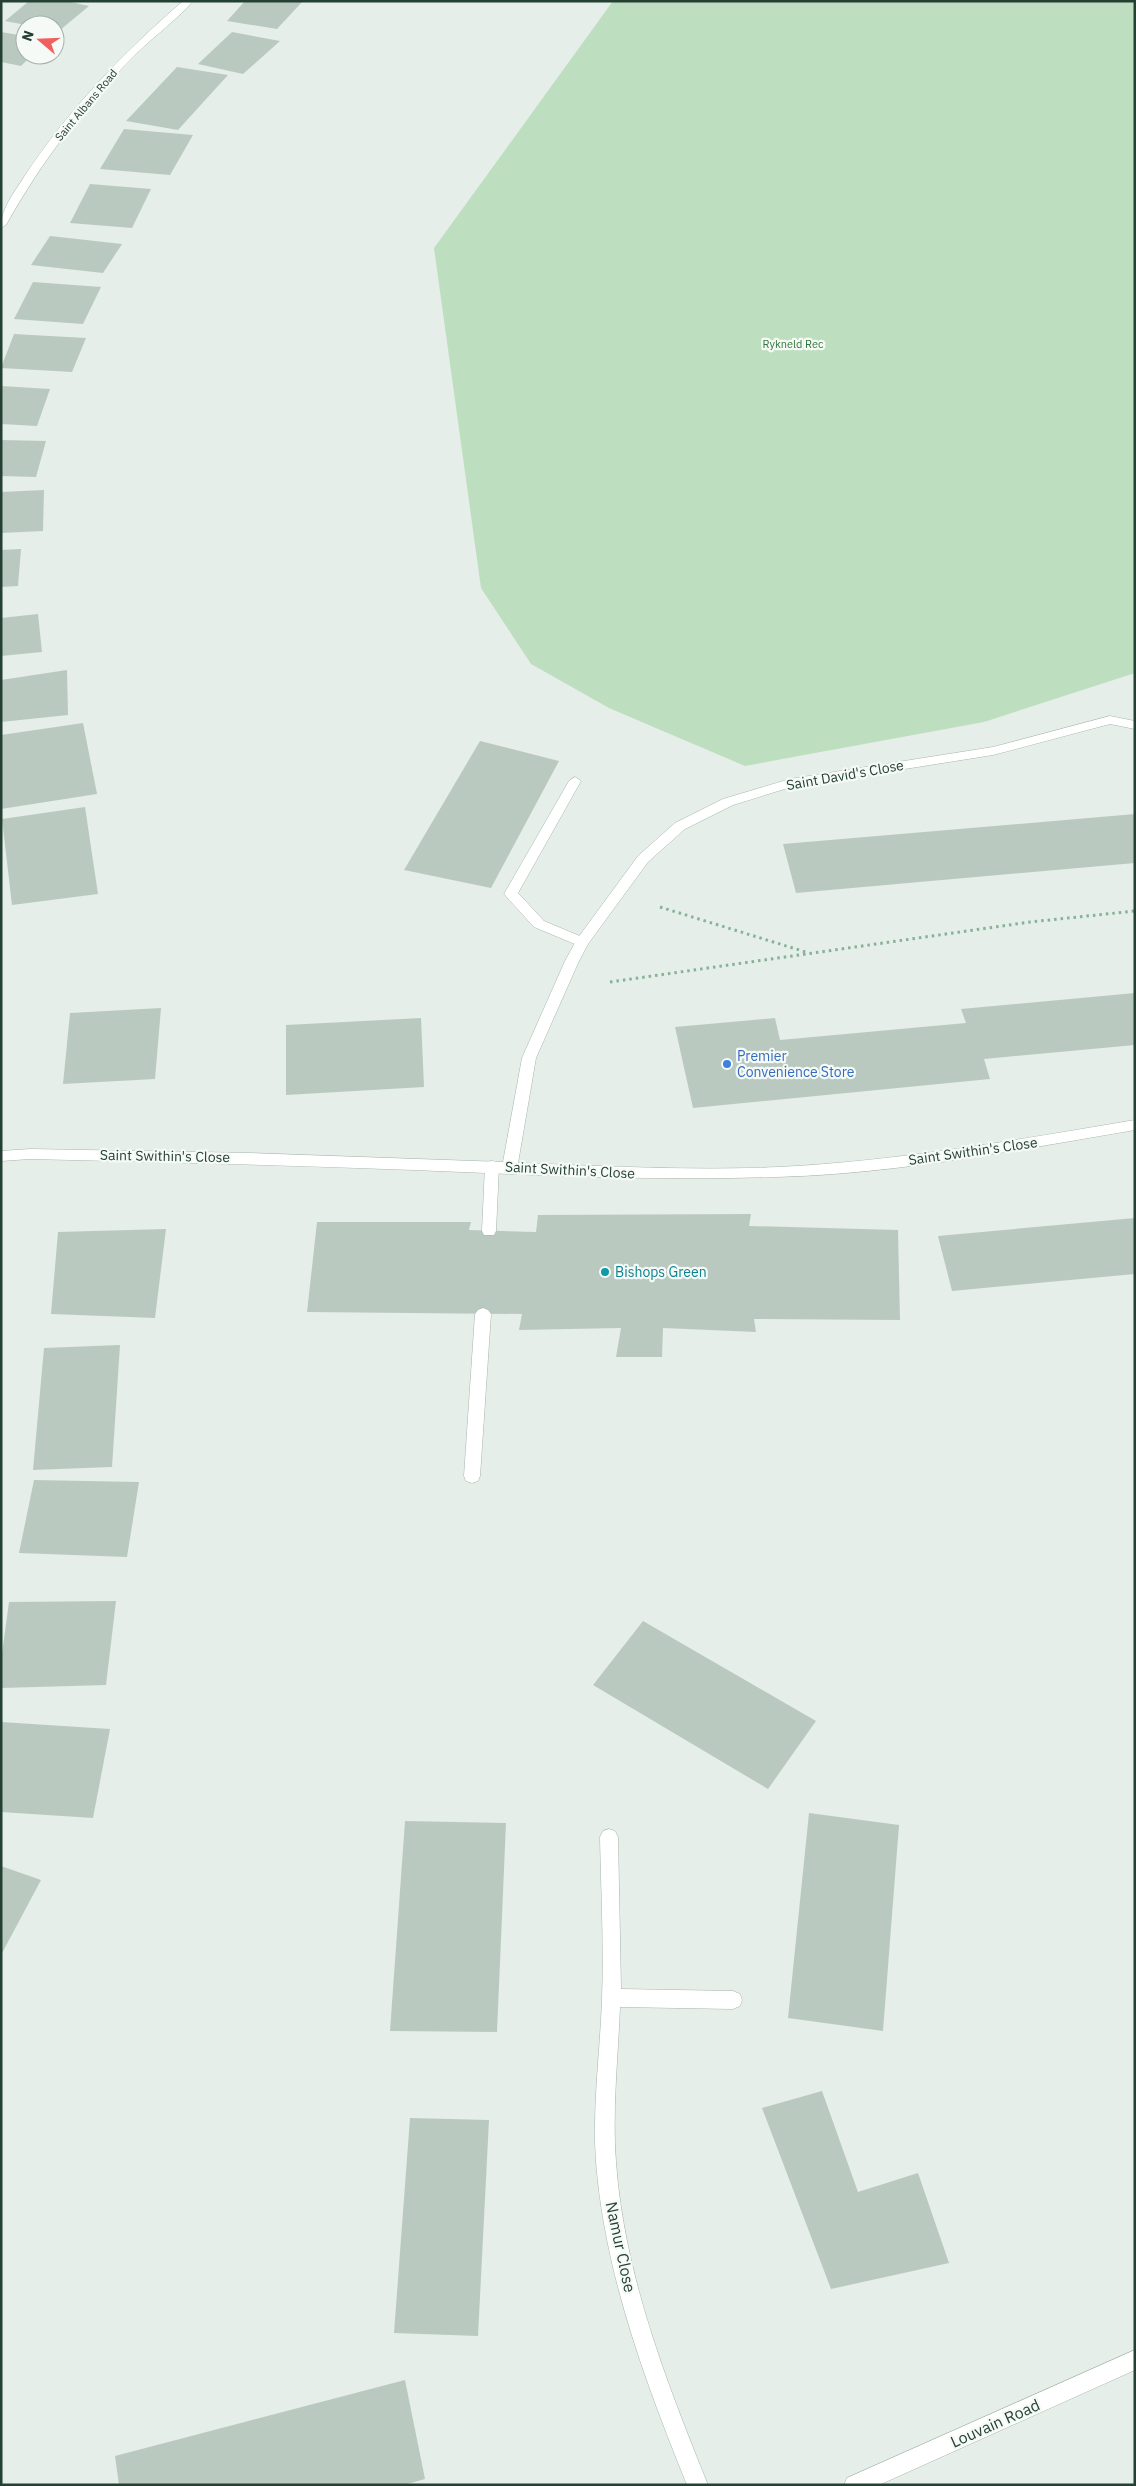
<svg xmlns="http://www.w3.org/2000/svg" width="1136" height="2486" viewBox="0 0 1136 2486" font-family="'IBM Plex Sans',sans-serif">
<rect width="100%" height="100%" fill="#e5eee8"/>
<polygon fill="#bedfbf" points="613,1 1135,1 1135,673 984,722 745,766 609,708 531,664 481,588 434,248"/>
<g fill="#bac9c0">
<polygon points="29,1 66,1 89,6 59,31 55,31 55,25 26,25 5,21"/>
<polygon points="245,1 303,1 277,29 227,21"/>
<polygon points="1,32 25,36 25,55 32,55 21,66 1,62"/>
<polygon points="232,32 280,41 243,74 198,64"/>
<polygon points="177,67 228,75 178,130 126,121"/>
<polygon points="124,129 193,135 170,175 100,169"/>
<polygon points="90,184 151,189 132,228 70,223"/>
<polygon points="50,236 122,244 103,273 31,265"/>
<polygon points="33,282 101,287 83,324 14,319"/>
<polygon points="14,334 86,338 72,372 1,368"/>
<polygon points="1,386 50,389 37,426 1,424"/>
<polygon points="1,440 46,441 36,477 1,476"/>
<polygon points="44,490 43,531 1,533 1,492"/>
<polygon points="21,549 18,586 1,587 1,550"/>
<polygon points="38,614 42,652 1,656 1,618"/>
<polygon points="67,670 68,715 1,722 1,680"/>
<polygon points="83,723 97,794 1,809 1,735"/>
<polygon points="480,741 559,761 491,888 404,870"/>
<polygon points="85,807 98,894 12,905 2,819"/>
<polygon points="1135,814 1135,863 796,893 783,844"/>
<polygon points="1135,993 1135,1045 984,1059 990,1079 693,1108 675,1027 775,1018 780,1040 966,1023 961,1009"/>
<polygon points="161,1008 155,1079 63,1084 70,1013"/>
<polygon points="421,1018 424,1087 286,1095 286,1025"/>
<polygon points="751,1214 749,1226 898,1230 900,1320 754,1319 756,1332 663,1328 662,1357 616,1357 621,1328 519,1330 522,1314 307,1312 317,1222 471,1222 469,1230 536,1232 538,1215"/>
<polygon points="1135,1218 1135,1274 952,1291 938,1236"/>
<polygon points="166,1229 155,1318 51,1314 58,1232"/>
<polygon points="120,1345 112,1467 33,1470 44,1348"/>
<polygon points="34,1480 139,1482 127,1557 19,1553"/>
<polygon points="116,1601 106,1685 1,1688 1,1661 9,1602"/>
<polygon points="643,1621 816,1721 768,1789 593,1685"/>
<polygon points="1,1722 110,1729 93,1818 1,1812"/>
<polygon points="809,1813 899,1825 883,2031 788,2018"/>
<polygon points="405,1821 506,1823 497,2032 390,2031"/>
<polygon points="1,1866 41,1880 1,1955"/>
<polygon points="822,2091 858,2192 918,2173 949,2263 831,2289 762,2108"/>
<polygon points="410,2118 489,2120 478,2336 394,2333"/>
<polygon points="405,2380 425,2479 404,2485 119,2485 115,2456"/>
</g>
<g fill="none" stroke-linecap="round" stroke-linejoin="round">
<g stroke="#a7b6ae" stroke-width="1">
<g id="service">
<polygon points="575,777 581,781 518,893 544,921 587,939 589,942 582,947 534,927 504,894 569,781"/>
<polygon points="492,1161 497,1162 499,1166 496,1231 494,1235 484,1235 482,1231 485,1166 487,1162"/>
<polygon points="483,1308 488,1310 491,1314 480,1476 478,1481 472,1483 466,1481 464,1476 475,1314 478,1310"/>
</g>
</g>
<g stroke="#a7b6ae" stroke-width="1">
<g id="minor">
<path d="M1110,716L1135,721V729L1110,724L993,755L791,787L733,805L685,829L648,862L588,944L579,961L536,1058L518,1163C605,1166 692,1171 779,1167C898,1161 1017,1140 1135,1120V1130C1016,1150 896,1174 776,1177C655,1181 535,1175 414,1170C286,1165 158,1162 30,1159L1,1161V1151L30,1149L250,1153L503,1162L522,1058L565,961L577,939L638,856L675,823L723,799L790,779L993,747Z"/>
<path d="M609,1829L615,1831L618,1837L621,1989L733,1991L740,1994L742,2000L740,2006L733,2009L620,2007C618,2058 612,2111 616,2162C624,2274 666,2381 708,2485H687C645,2381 605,2274 596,2162C592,2108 600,2054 602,2000C604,1945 601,1891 600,1837L603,1831Z"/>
<polygon points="1135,2350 1135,2370 879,2485 844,2485 847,2478"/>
</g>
</g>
<g stroke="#a7b6ae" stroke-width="1">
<path id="tertiary" d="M183,1H193C177,20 155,35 137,53C85,104 42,161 6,225L1,228C1,208 14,193 24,177C68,110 123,53 183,1Z"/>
</g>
<g stroke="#86b299" stroke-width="3" stroke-dasharray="2.5 4" stroke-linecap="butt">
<polyline points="660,907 809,953"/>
<polyline points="610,982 1030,922 1135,911"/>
</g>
<use href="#service" fill="#fff" fill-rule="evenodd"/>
<use href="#minor" fill="#fff" fill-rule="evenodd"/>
<use href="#tertiary" fill="#fff" fill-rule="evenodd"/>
</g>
<circle fill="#3f7fe0" stroke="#f6faf7" stroke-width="2" cx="727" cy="1064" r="5"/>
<circle fill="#0f9aa8" stroke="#f6faf7" stroke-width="2" cx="605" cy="1272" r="5"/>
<g text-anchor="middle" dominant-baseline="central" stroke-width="4.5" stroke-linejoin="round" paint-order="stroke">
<g font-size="11" fill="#244032" stroke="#f6faf7">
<text transform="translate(86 105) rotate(-50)">Saint Albans Road</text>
</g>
<g font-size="11" fill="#2e7738" stroke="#f6faf7">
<text x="793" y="344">Rykneld Rec</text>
</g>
<g font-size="14" fill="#244032" stroke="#f6faf7">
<text transform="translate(845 775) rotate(-10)">Saint David's Close</text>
<text transform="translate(973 1151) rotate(-8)">Saint Swithin's Close</text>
<text transform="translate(165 1156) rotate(1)">Saint Swithin's Close</text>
<text transform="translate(570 1170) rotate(3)">Saint Swithin's Close</text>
</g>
<g font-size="14" fill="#366cbe" stroke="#f6faf7" text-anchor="start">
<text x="737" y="1056">Premier<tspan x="737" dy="16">Convenience Store</tspan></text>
</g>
<g font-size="14" fill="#0d838f" stroke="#f6faf7" text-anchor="start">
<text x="615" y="1272">Bishops Green</text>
</g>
<g font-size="16" fill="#244032" stroke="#f6faf7">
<text transform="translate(621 2247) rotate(78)">Namur Close</text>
<text transform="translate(995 2423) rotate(-24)">Louvain Road</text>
</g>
</g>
<rect width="1136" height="2486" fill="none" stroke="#244032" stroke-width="5"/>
<g transform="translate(40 40) rotate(289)"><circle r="24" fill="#f6faf7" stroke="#a2b0a8"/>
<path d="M0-4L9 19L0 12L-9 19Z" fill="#f16060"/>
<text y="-8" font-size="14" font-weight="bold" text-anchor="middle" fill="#244032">N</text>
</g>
</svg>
